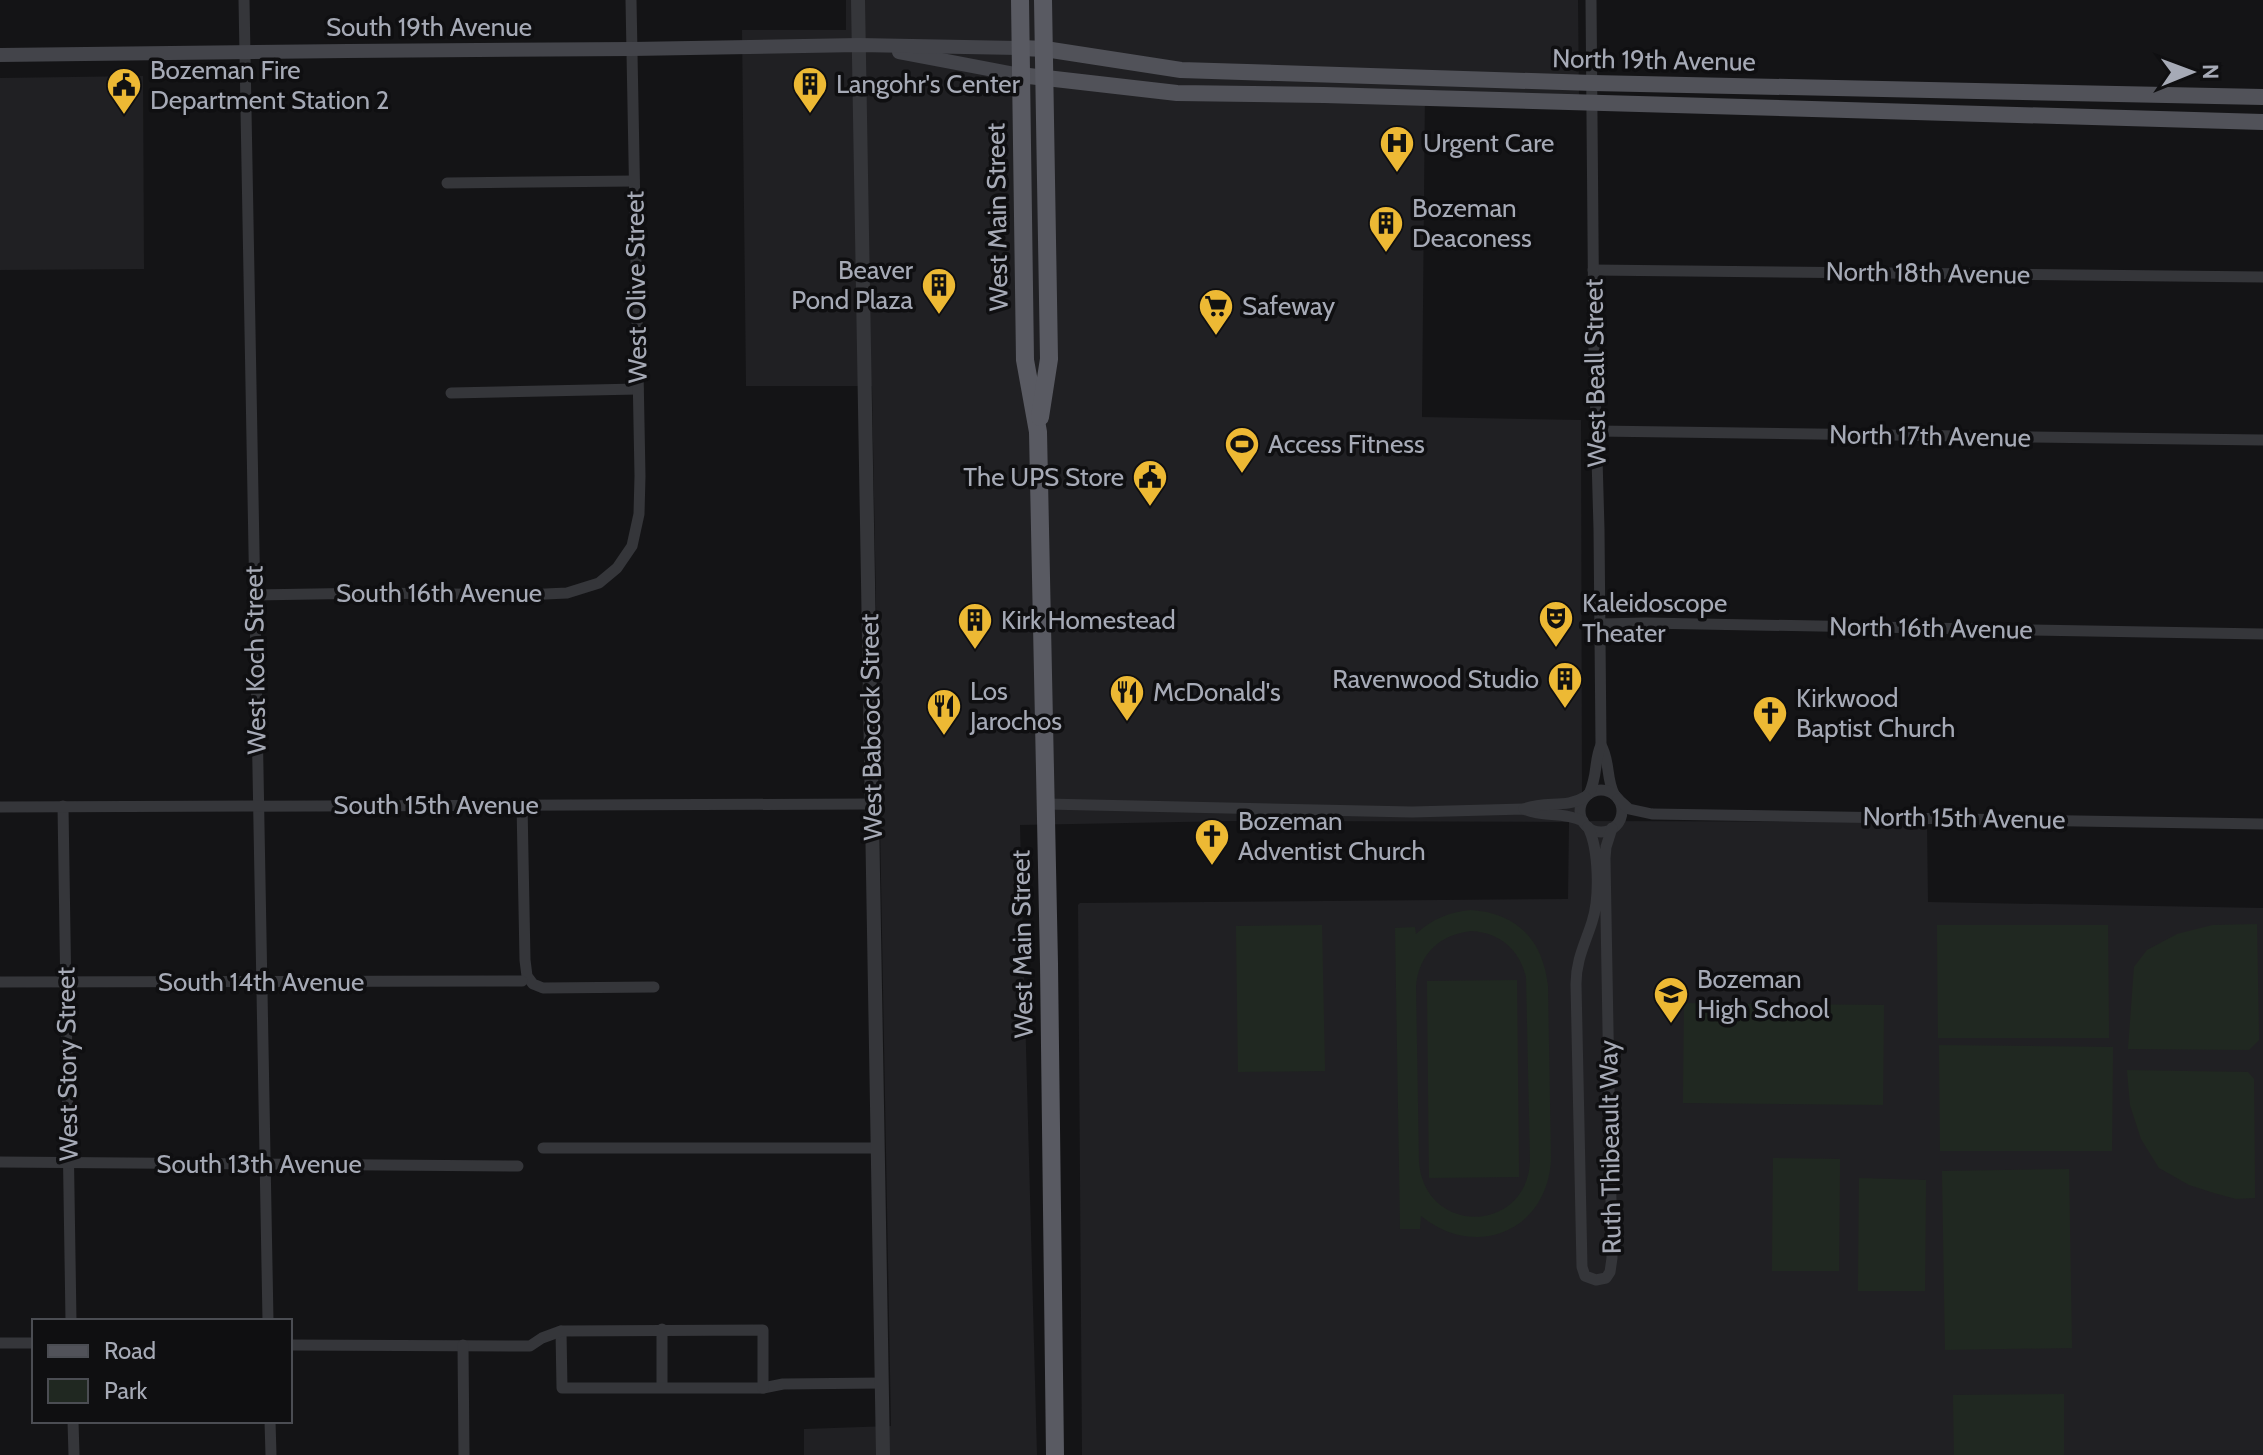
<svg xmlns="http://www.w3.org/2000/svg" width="2263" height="1455" viewBox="0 0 2263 1455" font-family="Cabin,sans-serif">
<rect width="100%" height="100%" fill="#141416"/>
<g fill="#202023">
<polygon points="846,0 1578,0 1579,96 1425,90 1422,417 1581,420 1582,798 1570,821 1927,822 1928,902 2263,908 2263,1455 1082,1455 1078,905 1080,903 1568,899 1569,822 1235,821 1020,825 1037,1455 804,1455 804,1429 891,1426 872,386 746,386 742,30 846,30"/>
<polygon points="143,76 144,269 0,270 0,78"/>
</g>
<g fill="#202821" fill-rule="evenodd">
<path d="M1471,910C1517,913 1543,940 1548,986L1551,1160C1547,1232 1475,1260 1421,1216L1420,1229H1400L1395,928L1415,927L1416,934C1432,919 1449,912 1471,910ZM1472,931C1500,933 1519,949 1526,977L1530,1162C1526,1234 1425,1236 1419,1162L1416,986C1419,954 1440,934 1472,931Z"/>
<polygon points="2257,924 2259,1040 2249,1050 2128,1049 2134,967 2147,950 2177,934 2213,925"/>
<polygon points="1322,925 1325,1071 1238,1072 1236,926"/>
<polygon points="1937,925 2108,925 2109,1038 1938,1038"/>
<polygon points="1517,980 1519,1177 1429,1178 1427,981"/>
<polygon points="1684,1003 1884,1005 1883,1105 1683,1103"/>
<polygon points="1939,1045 2113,1047 2112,1151 1940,1151"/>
<polygon points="2127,1070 2248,1072 2254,1079 2255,1198 2236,1199 2214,1193 2189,1185 2159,1168 2141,1139 2130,1105"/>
<polygon points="1773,1158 1840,1159 1839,1271 1772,1271"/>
<polygon points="2069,1169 2072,1348 1945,1350 1942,1171"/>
<polygon points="1859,1178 1926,1180 1925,1291 1858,1291"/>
<polygon points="2064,1394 2064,1455 1954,1455 1953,1395"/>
</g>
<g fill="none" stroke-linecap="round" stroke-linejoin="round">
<g stroke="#35363a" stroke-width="11">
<polyline points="244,0 268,1321"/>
<polyline points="447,183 634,181"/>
<polyline points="1593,270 2263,277"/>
<polyline points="451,393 638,389"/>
<polyline points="1597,431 2263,440"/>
<polyline points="253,595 374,593 524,595 567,593 599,583 617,568 632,546 639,514 640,476 631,0"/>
<polyline points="1600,624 1646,623 2263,634"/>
<path d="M1601,745C1610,760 1606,778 1614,794"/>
<circle cx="1601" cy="811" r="21"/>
<path d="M1589,794C1598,775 1594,760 1601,745L1599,529L1594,351L1591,0"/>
<polyline points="1618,799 1629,809 1652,814 2263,824"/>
<polyline points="522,804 525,960 527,976 533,984 543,988 654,987"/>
<path d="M1046,804L1412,812L1524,809C1543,818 1561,811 1583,821"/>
<polyline points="63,806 71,1321"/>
<polyline points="0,807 872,804"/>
<path d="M1524,809C1544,800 1566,809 1585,797"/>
<path d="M1588,827C1599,849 1600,898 1592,922C1585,944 1576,960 1576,984L1582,1267L1585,1276L1596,1280L1606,1278L1610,1272L1612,1258L1605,858L1606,847L1612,828"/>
<polyline points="0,982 522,981"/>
<polyline points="543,1148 878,1148"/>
<polyline points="0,1162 518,1166"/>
<polyline points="662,1329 662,1387"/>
<polyline points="561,1331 562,1388 763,1388 783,1384 882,1383"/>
<polyline points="0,1343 34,1343"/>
<polyline points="290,1345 530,1346 542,1338 561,1331 763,1330 763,1388"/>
<polyline points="463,1345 464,1455"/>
<polyline points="73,1421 74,1455"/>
<polyline points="270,1421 271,1455"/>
</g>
<polyline stroke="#35363a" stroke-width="14" points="858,0 883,1455"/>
<g stroke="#43444a" stroke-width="14">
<polyline points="899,52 1020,75"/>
<polyline points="0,55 348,51 632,49 859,45 1021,48"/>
</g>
<g stroke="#515259" stroke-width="16">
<polyline points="1021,48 1045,49 1181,70 1593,83 2263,97"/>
<polyline points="1020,75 1177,93 1324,95 2263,122"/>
</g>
<g stroke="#595a62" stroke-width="18">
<polyline points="1020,0 1025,360 1038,432 1049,964 1055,1455"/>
<polyline points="1040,417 1049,359 1043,0"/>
</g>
</g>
<defs>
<g id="building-pin" transform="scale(1.8)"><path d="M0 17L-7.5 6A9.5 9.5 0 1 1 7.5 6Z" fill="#edb934" stroke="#0f0f11"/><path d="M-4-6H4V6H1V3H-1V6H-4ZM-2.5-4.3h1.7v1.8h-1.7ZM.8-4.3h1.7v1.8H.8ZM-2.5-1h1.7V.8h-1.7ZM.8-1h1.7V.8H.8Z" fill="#111"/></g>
<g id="civic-pin" transform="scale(1.8)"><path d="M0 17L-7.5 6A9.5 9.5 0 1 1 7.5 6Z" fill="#edb934" stroke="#0f0f11"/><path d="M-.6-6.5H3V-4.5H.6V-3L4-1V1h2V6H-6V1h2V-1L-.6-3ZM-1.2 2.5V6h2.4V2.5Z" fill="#111"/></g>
<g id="hospital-pin" transform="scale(1.8)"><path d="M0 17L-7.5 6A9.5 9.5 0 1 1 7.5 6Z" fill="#edb934" stroke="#0f0f11"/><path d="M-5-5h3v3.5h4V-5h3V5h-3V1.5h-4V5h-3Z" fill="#111"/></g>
<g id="supermarket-pin" transform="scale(1.8)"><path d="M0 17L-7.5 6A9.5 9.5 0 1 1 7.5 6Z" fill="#edb934" stroke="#0f0f11"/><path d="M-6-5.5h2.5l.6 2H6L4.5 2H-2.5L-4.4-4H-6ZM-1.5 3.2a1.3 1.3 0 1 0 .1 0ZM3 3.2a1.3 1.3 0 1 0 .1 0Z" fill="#111"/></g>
<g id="stadium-pin" transform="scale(1.8)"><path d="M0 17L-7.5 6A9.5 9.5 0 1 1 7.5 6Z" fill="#edb934" stroke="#0f0f11"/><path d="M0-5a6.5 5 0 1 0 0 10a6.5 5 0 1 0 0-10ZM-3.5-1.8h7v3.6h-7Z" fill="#111"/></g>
<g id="theatre-pin" transform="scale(1.8)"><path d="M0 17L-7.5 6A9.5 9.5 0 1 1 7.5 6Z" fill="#edb934" stroke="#0f0f11"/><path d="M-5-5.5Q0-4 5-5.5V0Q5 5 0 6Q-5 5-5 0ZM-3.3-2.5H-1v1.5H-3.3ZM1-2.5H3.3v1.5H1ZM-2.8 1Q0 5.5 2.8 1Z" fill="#111"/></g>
<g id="restaurant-pin" transform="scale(1.8)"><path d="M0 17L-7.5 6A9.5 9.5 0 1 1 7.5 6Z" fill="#edb934" stroke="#0f0f11"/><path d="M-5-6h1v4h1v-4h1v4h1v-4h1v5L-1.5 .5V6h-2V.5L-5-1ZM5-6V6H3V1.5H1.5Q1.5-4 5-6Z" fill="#111"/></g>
<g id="church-pin" transform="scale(1.8)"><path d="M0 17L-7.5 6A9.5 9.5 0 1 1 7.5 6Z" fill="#edb934" stroke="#0f0f11"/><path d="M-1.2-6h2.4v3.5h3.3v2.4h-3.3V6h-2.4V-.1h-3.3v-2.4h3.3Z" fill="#111"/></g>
<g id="school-pin" transform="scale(1.8)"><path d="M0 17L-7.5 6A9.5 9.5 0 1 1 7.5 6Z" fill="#edb934" stroke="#0f0f11"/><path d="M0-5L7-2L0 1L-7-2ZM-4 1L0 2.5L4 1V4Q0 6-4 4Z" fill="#111"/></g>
</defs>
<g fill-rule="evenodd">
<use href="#building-pin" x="810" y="84"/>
<use href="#civic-pin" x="124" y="85"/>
<use href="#hospital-pin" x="1397" y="143"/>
<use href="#building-pin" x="1386" y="223"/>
<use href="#building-pin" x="939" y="285"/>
<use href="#supermarket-pin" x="1216" y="306"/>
<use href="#stadium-pin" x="1242" y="444"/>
<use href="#civic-pin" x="1150" y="477"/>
<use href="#theatre-pin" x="1556" y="618"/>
<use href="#building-pin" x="975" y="620"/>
<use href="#building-pin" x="1565" y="679"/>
<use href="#restaurant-pin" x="1127" y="692"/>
<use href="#restaurant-pin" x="944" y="706"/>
<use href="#church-pin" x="1770" y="713"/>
<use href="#church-pin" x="1212" y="836"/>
<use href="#school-pin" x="1671" y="994"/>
</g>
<g text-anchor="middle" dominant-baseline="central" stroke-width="7" stroke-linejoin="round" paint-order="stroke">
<g font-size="26" fill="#a6aab6" stroke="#0f0f11">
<text x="429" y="27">South 19th Avenue</text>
<text transform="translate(1654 60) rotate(1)">North 19th Avenue</text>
<text transform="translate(997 217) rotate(-91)">West Main Street</text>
<text transform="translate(1928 273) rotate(1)">North 18th Avenue</text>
<text transform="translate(636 287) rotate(-91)">West Olive Street</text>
<text transform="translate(1595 373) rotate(-91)">West Beall Street</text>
<text transform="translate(1930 436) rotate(1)">North 17th Avenue</text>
<text x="439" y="593">South 16th Avenue</text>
<text transform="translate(1931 628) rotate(1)">North 16th Avenue</text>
<text transform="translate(255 660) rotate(-91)">West Koch Street</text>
<text transform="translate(871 727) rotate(-91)">West Babcock Street</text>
<text x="436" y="805">South 15th Avenue</text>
<text transform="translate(1964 818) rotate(1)">North 15th Avenue</text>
<text transform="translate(1022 944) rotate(-91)">West Main Street</text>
<text x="261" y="982">South 14th Avenue</text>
<text transform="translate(67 1064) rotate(-91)">West Story Street</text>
<text transform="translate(1610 1147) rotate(-91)">Ruth Thibeault Way</text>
<text x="259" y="1164">South 13th Avenue</text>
</g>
<g font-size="26" fill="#a6aab6" stroke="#0f0f11" text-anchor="start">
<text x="150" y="70">Bozeman Fire<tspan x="150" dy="30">Department Station 2</tspan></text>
<text x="836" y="84">Langohr's Center</text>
<text x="1423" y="143">Urgent Care</text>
<text x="1412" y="208">Bozeman<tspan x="1412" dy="30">Deaconess</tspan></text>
<text x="913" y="270" text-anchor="end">Beaver<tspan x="913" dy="30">Pond Plaza</tspan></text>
<text x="1242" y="306">Safeway</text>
<text x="1268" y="444">Access Fitness</text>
<text x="1124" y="477" text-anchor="end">The UPS Store</text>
<text x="1582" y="603">Kaleidoscope<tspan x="1582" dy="30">Theater</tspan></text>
<text x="1001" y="620">Kirk Homestead</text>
<text x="1539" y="679" text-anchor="end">Ravenwood Studio</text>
<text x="970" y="691">Los<tspan x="970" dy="30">Jarochos</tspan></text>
<text x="1153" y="692">McDonald's</text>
<text x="1796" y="698">Kirkwood<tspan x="1796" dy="30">Baptist Church</tspan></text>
<text x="1238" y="821">Bozeman<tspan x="1238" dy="30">Adventist Church</tspan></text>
<text x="1697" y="979">Bozeman<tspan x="1697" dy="30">High School</tspan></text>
</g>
</g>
<rect x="32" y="1319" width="260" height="104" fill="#0f0f11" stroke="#4b4d53" stroke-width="2"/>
<rect x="48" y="1345" width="40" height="12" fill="#515259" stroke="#4b4d53" stroke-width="2"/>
<text x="104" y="1359" font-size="24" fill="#a6aab6">Road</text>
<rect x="48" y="1379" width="40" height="24" fill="#202821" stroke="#4b4d53" stroke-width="2"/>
<text x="104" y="1399" font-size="24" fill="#a6aab6">Park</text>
<g transform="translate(2191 72) rotate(89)" stroke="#0f0f11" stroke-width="6" paint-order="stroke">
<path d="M0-6L14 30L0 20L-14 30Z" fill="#a6aab6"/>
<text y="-12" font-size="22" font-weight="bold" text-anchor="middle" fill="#a6aab6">N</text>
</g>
</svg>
